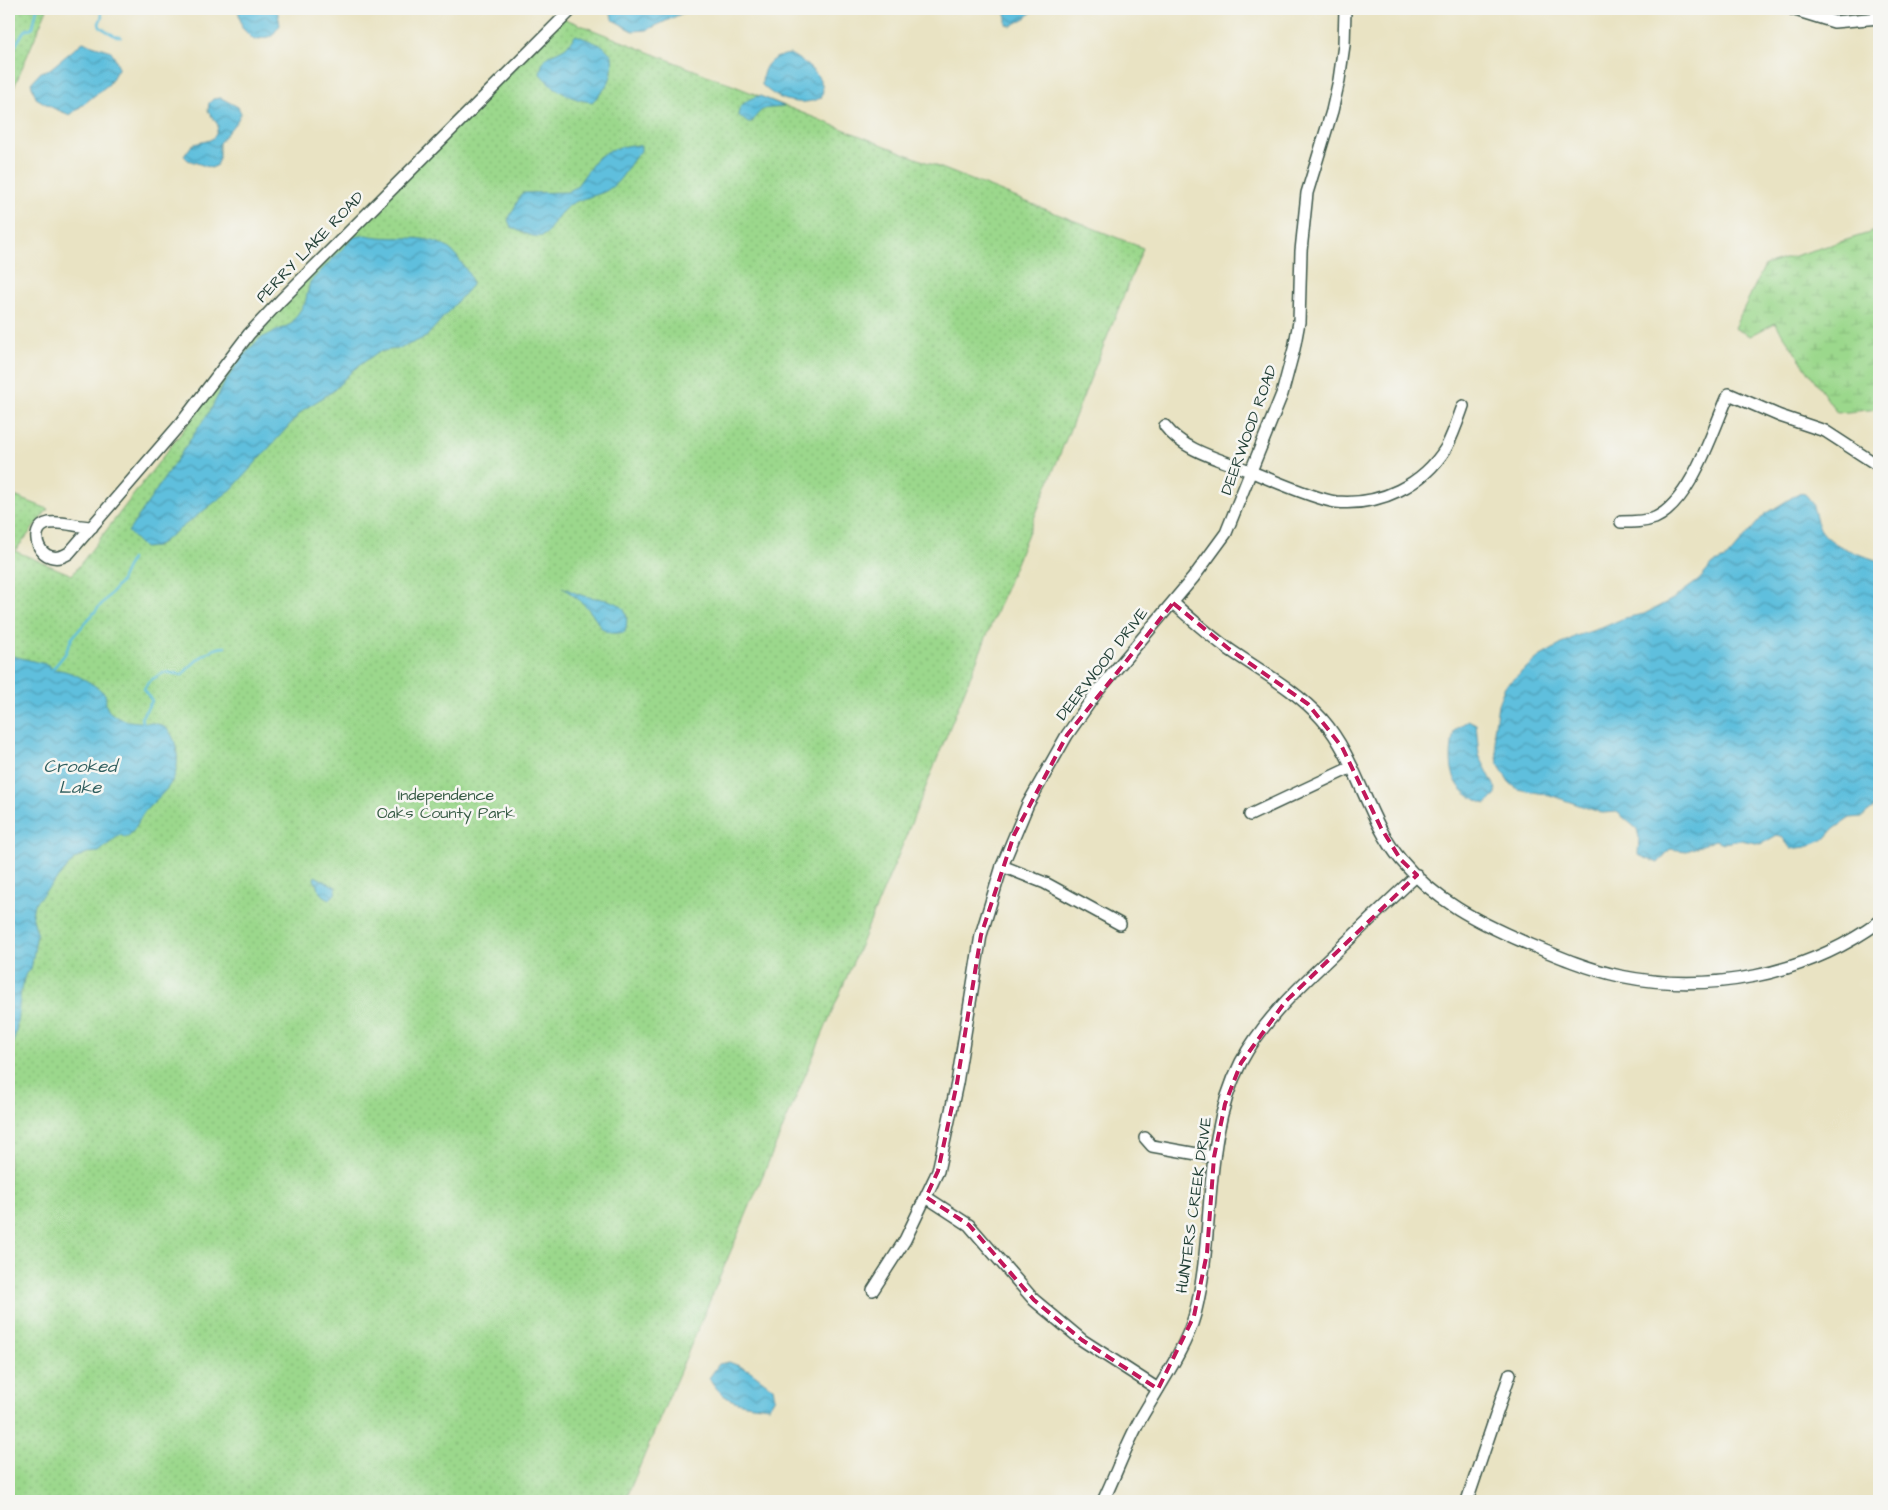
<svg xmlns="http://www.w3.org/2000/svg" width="1888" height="1510" viewBox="0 0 1888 1510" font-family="'Architects Daughter',sans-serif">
<defs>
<pattern id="wetland-marsh" width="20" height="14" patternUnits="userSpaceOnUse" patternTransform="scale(1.25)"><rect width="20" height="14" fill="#9bd88c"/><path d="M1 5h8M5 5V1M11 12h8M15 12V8" fill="none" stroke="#85ba79"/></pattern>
<pattern id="park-dots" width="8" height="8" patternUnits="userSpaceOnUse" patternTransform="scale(1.25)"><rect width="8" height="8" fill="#9bd88c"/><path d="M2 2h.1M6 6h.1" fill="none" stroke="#85ba79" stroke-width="1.8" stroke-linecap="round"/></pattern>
<pattern id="water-waves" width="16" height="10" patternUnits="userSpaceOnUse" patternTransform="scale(1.25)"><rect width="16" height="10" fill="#5fbfdd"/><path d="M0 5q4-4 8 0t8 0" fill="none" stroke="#4e9cb4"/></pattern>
</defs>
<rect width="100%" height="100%" fill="#f6f6f2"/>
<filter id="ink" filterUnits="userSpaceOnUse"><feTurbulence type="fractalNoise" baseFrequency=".02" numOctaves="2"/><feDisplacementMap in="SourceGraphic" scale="10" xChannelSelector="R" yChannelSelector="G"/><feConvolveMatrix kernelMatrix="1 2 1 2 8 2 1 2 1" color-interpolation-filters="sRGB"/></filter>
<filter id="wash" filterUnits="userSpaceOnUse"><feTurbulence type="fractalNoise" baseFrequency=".0096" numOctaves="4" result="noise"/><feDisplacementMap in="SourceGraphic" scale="20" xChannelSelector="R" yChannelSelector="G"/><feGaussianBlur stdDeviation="1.12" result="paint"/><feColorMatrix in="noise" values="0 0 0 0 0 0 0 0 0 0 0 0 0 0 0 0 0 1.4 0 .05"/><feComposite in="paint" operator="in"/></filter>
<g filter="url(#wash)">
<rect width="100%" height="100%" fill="#e9e3c3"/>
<polygon fill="url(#wetland-marsh)" stroke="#5d8a60" points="1879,230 1879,409 1837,413 1775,323 1750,336 1734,328 1765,265"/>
<g fill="url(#park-dots)" stroke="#5d8a60">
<polygon points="9,9 47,9 9,99"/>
<polygon points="558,16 1143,248 898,856 625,1501 9,1501 9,494 48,509 15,551 72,575 271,316"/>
</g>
<g fill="url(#water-waves)" stroke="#3f7e88">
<polygon points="238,9 277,9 280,25 272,36 254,40 242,28"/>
<polygon points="609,9 691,9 647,30 633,31 613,20"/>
<polygon points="1006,9 1034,9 1027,17 1011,26 1006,24"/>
<path d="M576,35L603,46L612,55C614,78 609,86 592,102C571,100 554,90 540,74C543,52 551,57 566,47C569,44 573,38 576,35Z"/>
<polygon points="83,42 111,51 119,67 109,84 70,115 53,108 36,98 31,83 41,72 50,69"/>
<path d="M790,54C804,62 830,79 821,98C800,107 778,101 762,85C762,65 771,57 790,54Z"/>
<path d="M760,96L784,106C768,111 763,103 753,121L748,123L738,115C739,104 750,97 760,96Z"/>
<path d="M221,98L238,107L241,113L237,121L219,143V158L216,166L211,168L188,160L184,156L192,145C207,139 216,144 218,125L208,111L209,103L213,99Z"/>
<path d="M630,145L641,146V151C627,164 625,180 606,191C594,197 578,198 567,207C543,227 555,250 511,227L508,220L522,193L567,192L576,187L597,158L610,150Z"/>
<path d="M366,235C401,243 441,227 462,264C467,271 472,277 472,285L426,337L401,348L378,352L353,370L333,391L303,410L232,489L156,547L144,548L128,532L211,409L225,382L242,357L259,339L291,324L305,303L310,282L354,237Z"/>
<path d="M1799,493L1805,494C1814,503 1814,511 1817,522C1825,546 1859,554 1879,561V804L1862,817L1850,818L1834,829L1825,839L1806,847L1791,849L1782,837L1777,835L1761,844L1741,840L1724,843L1715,840L1687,851L1670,849L1658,863L1638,855L1639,837L1637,829L1617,812L1602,813L1550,795L1517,789L1509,782L1498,764L1494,731L1498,704L1505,686L1539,657L1576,636L1604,627L1624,618L1644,614L1673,599L1699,580L1713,564L1727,558L1764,515Z"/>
<path d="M562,587C569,590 577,594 584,596C607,601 634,598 625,632C600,637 602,626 589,610C582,601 571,594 562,587Z"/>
<path d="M9,655L49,665L53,670C66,667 95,684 105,694C107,700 104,705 109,711C132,735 171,704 177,753C180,780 165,791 148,808C138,817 137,832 125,838L121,835L118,836L99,852L87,853L75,859L34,904L32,915L37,933L31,970L27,972C23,977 24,984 21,990L16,1032L9,1058Z"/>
<path d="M1468,720L1476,724L1479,755L1496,789V795L1486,804C1448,791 1448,764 1454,731Z"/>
<path d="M315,876L336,887L335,894L330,899C320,895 318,888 314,879Z"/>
<path d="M729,1362L749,1370L773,1388L775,1397L769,1407C740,1403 726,1405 709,1378L719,1364Z"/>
</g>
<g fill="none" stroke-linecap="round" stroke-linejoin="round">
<g stroke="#5fbfdd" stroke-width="2.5">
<polyline points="100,9 102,17 99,23 100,27 115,36 121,37"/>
<polyline points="9,56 24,31 33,27 37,9"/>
<polyline points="52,670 65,654 72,638 120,583 131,559"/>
<path d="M143,722L141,718L152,701L144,689L149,681L165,672L182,675C193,663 209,647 226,647"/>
</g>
</g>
</g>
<g filter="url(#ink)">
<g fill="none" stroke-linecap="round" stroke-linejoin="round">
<g stroke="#3d5649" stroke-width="14">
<g id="minor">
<polyline points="1792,9 1834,22 1879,18"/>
<path d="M1165,426C1184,451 1219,459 1247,470C1270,479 1314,499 1336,502C1380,506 1423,485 1446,448C1453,435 1458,420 1463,406"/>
<path d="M1621,522C1633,522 1644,522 1655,518C1692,501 1713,429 1729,394L1780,416L1825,431L1879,466"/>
<path d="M92,527C77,527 64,521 49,523C24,528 41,571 69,553L182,422L249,334L281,300L572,9"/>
<path d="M1173,603C1191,619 1210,636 1230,650C1262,672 1296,690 1322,719C1358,760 1366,818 1401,860C1434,900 1478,922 1524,942C1555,955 1587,969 1620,976C1708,994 1805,976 1879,922"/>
<polyline points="1250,815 1352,767"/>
<polyline points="1002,866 1045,883 1120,924"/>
<polyline points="1145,1138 1152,1146 1214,1157"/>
<polyline points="926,1197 969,1225 1034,1300 1082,1340 1158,1389"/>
<polyline points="873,1290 905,1240 938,1171 957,1083 981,935 1002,866 1028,804 1067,735 1097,692 1193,578 1226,533 1282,394 1294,349 1299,322 1301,251 1307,193 1332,111 1339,80 1344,45 1345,9"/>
<path d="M1103,1501C1116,1474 1126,1445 1141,1418C1158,1388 1186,1348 1195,1314C1216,1232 1201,1140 1241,1062C1263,1021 1298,988 1332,956C1360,929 1388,902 1417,875"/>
<polyline points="1467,1501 1510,1374"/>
</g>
</g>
<use href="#minor" stroke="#fff" stroke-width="11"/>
</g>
</g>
<path fill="none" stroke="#c2185b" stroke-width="4" stroke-dasharray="10 6" stroke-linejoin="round" d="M1173,603L1229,649L1308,704L1342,747L1381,828L1401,860L1417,875L1285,1002L1241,1063L1225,1104L1214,1157L1207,1253L1194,1316L1158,1389L1082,1340L1034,1300L969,1225L926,1197L938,1171L957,1083L981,935L1014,835L1067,735Z"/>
<g text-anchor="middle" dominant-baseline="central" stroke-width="5" stroke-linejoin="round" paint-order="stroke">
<g font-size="16" fill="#1f3d34" stroke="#f6f6f2">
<text transform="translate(310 247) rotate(-46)">PERRY LAKE ROAD</text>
<text transform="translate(1249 430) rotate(-70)">DEERWOOD ROAD</text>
<text transform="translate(1102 664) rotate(-52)">DEERWOOD DRIVE</text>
<text transform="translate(1194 1205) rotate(-82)">HUNTERS CREEK DRIVE</text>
</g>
<g font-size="16" fill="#385c46" stroke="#f6f6f2">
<text x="446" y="795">Independence<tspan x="446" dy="18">Oaks County Park</tspan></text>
</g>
<g font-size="18" font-style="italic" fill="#2f5e5e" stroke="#f6f6f2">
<text x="80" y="766">Crooked<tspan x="80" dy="21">Lake</tspan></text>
</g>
</g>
<rect width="1888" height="1510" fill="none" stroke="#f6f6f2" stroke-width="30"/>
</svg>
